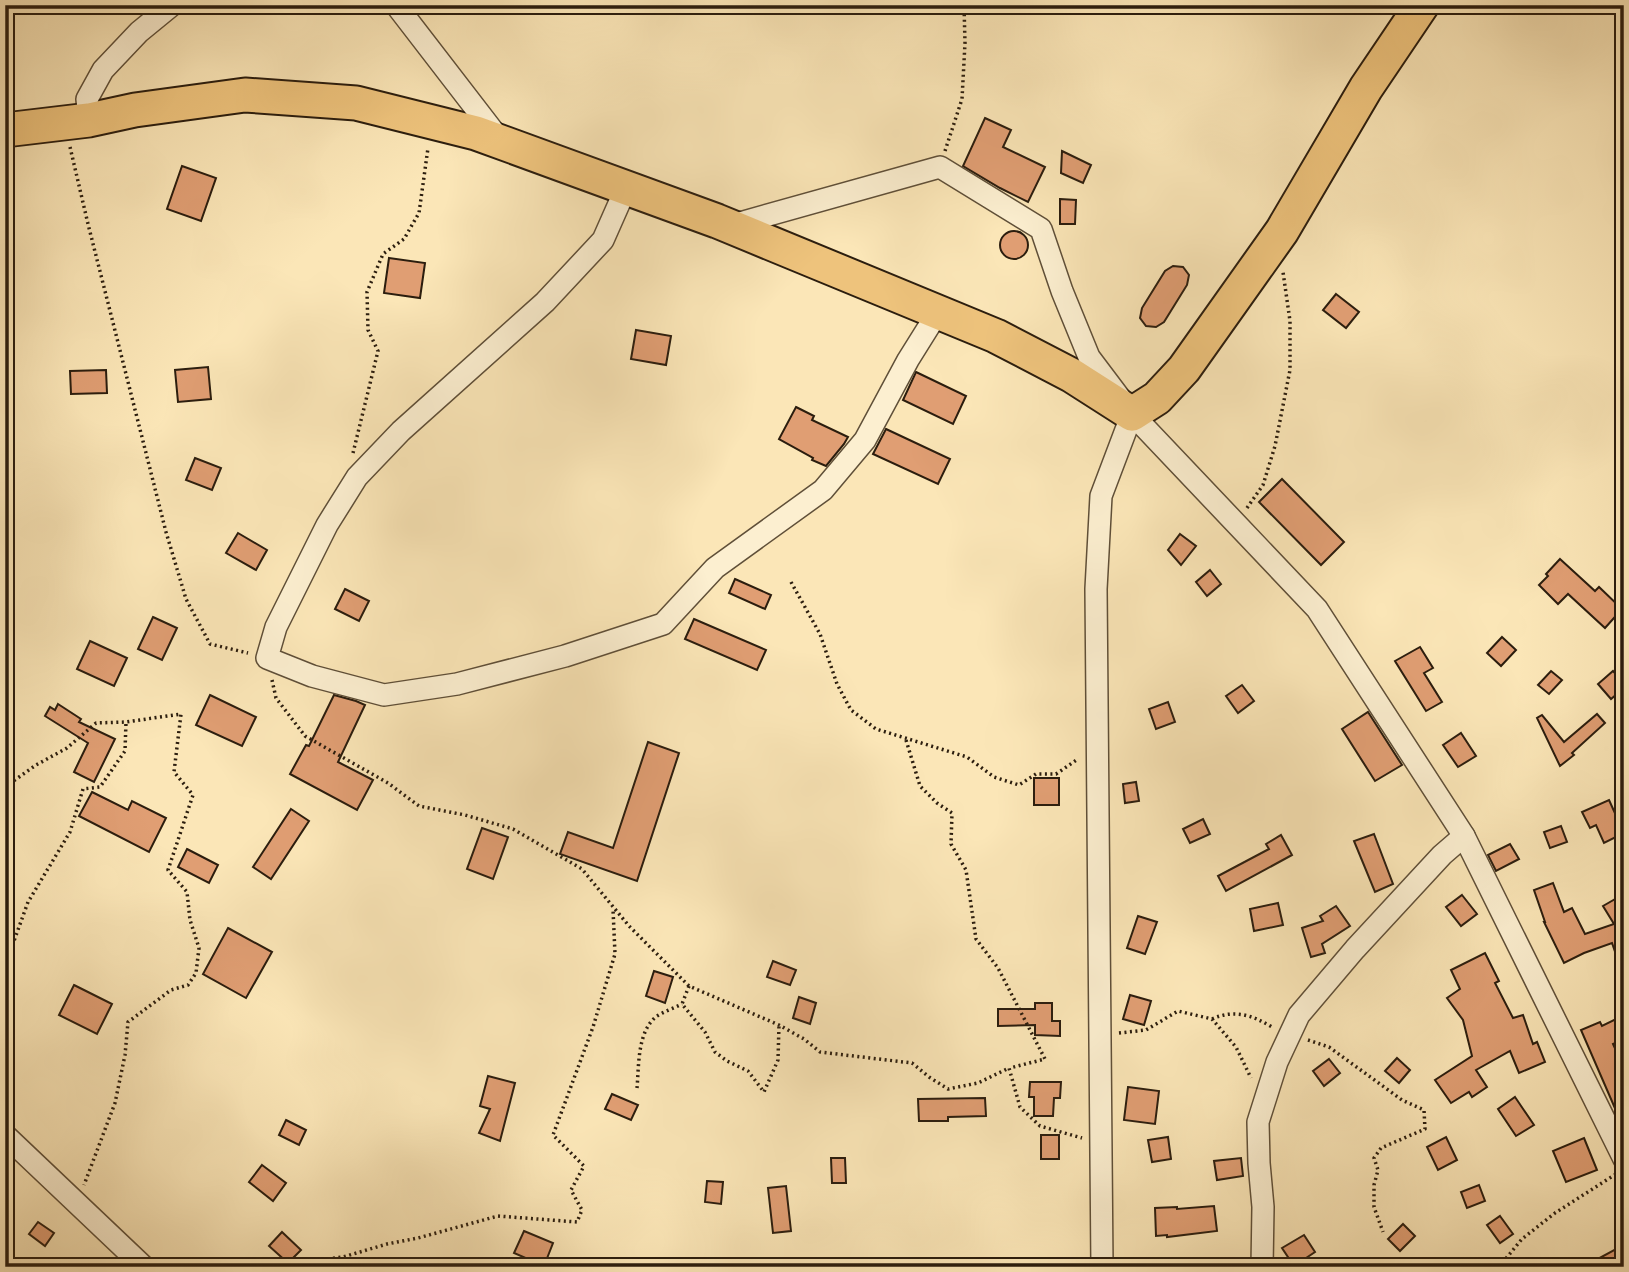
<svg xmlns="http://www.w3.org/2000/svg" width="1629" height="1272" viewBox="0 0 1629 1272" font-family="'IM FELL DW Pica',serif">
<rect width="100%" height="100%" fill="#fbe6b7"/>
<filter id="stains"><feTurbulence type="fractalNoise" baseFrequency=".00286" numOctaves="4"/><feColorMatrix values="0 0 0 0 .2 0 0 0 0 .09 0 0 0 0 .02 0 0 0 .5 -.17"/></filter>
<radialGradient id="worn" r=".72"><stop offset=".6" stop-color="#630" stop-opacity="0"/><stop offset="1" stop-color="#630" stop-opacity=".3"/></radialGradient>
<g fill="#e09e73" stroke="#2b1d0e" stroke-width="2">
<polygon points="985,118 1011,130 1003,147 1045,167 1028,202 1000,188 963,166"/>
<polygon points="1062,151 1091,165 1083,183 1061,173"/>
<polygon points="182,166 216,178 201,221 167,209"/>
<polygon points="1060,199 1076,200 1075,224 1060,224"/>
<circle cx="1014" cy="245" r="14"/>
<polygon points="389,258 425,263 420,298 384,293"/>
<polygon points="1173,266 1183,267 1189,275 1187,285 1164,322 1156,327 1146,326 1140,318 1142,308 1165,271"/>
<polygon points="1336,294 1359,312 1346,328 1323,310"/>
<polygon points="636,330 671,336 666,365 631,359"/>
<polygon points="208,367 211,399 178,402 175,370"/>
<polygon points="106,370 107,393 71,394 70,371"/>
<polygon points="916,372 966,396 953,424 903,400"/>
<polygon points="796,407 814,416 812,420 848,437 844,444 826,466 812,460 813,458 779,439"/>
<polygon points="886,429 950,459 938,484 873,454"/>
<polygon points="195,458 221,468 212,490 186,480"/>
<polygon points="1282,479 1344,542 1321,565 1259,502"/>
<polygon points="238,533 267,550 256,570 226,553"/>
<polygon points="1180,534 1196,546 1181,565 1168,550"/>
<polygon points="1560,559 1595,591 1599,587 1622,609 1605,628 1568,594 1558,604 1539,585 1548,576 1546,574"/>
<polygon points="1210,570 1221,584 1207,596 1196,582"/>
<polygon points="735,579 771,595 765,609 729,593"/>
<polygon points="345,589 369,601 359,621 335,609"/>
<polygon points="153,617 177,628 162,660 138,649"/>
<polygon points="694,619 766,650 757,670 685,639"/>
<polygon points="1502,637 1516,650 1501,666 1487,653"/>
<polygon points="90,641 127,658 114,686 77,669"/>
<polygon points="1420,647 1433,668 1424,673 1442,702 1426,711 1395,661"/>
<polygon points="1551,671 1562,680 1549,694 1538,685"/>
<polygon points="1613,671 1624,683 1624,688 1611,699 1598,684"/>
<polygon points="1242,685 1254,701 1238,713 1226,696"/>
<polygon points="210,695 256,717 242,746 196,725"/>
<polygon points="334,695 356,701 365,705 338,762 373,780 357,810 290,774 306,745 309,746"/>
<polygon points="1168,702 1175,722 1156,729 1149,709"/>
<polygon points="58,704 81,719 79,722 115,739 94,782 74,772 88,743 45,716 50,707 55,710"/>
<polygon points="1368,712 1402,765 1375,781 1342,729"/>
<polygon points="1597,714 1605,723 1572,753 1574,755 1560,766 1537,718 1542,715 1564,742"/>
<polygon points="1461,733 1476,756 1458,767 1443,745"/>
<polygon points="648,742 679,753 637,881 560,854 568,832 613,848"/>
<rect x="1034" y="778" width="25" height="27"/>
<polygon points="1136,782 1139,801 1125,803 1123,784"/>
<polygon points="92,792 128,810 132,801 166,818 149,852 79,816"/>
<polygon points="1609,800 1624,833 1604,843 1596,825 1590,828 1582,812"/>
<polygon points="291,809 309,821 271,879 253,867"/>
<polygon points="1203,819 1210,834 1190,843 1183,829"/>
<polygon points="1561,826 1567,842 1550,848 1544,832"/>
<polygon points="482,828 508,837 493,879 467,869"/>
<polygon points="1374,834 1393,884 1375,892 1354,841"/>
<polygon points="1281,835 1292,855 1226,891 1218,876 1269,849 1266,844"/>
<polygon points="1510,844 1519,859 1496,871 1488,855"/>
<polygon points="187,849 218,865 209,883 178,867"/>
<polygon points="1553,883 1564,912 1572,908 1585,934 1614,924 1603,906 1624,894 1624,968 1621,969 1612,943 1584,953 1564,963 1544,922 1545,922 1534,890"/>
<polygon points="1462,895 1477,914 1461,926 1446,907"/>
<polygon points="1278,903 1283,925 1254,931 1250,909"/>
<polygon points="1336,906 1350,926 1322,944 1325,953 1311,957 1302,928 1323,921 1320,916"/>
<polygon points="1138,916 1157,922 1145,954 1127,948"/>
<polygon points="228,928 272,952 246,998 203,974"/>
<polygon points="1485,953 1499,981 1495,983 1513,1018 1523,1015 1533,1044 1537,1042 1545,1062 1519,1073 1510,1051 1476,1070 1487,1087 1472,1097 1469,1092 1451,1103 1435,1080 1472,1056 1463,1020 1447,998 1460,989 1451,970"/>
<polygon points="773,961 796,970 790,985 767,977"/>
<polygon points="654,971 673,977 665,1003 646,996"/>
<polygon points="74,985 112,1004 97,1034 59,1015"/>
<polygon points="1130,995 1151,1001 1144,1025 1123,1019"/>
<polygon points="799,997 816,1003 810,1024 793,1018"/>
<polygon points="1035,1003 1052,1003 1052,1021 1060,1021 1060,1036 1035,1035 1035,1025 998,1026 998,1009 1035,1009"/>
<polygon points="1616,1019 1624,1034 1624,1039 1613,1044 1624,1068 1624,1129 1581,1030 1600,1022 1602,1026"/>
<polygon points="1397,1058 1410,1070 1399,1083 1385,1071"/>
<polygon points="1329,1059 1340,1073 1324,1086 1313,1071"/>
<polygon points="488,1076 515,1083 500,1141 479,1133 490,1109 480,1106"/>
<polygon points="1030,1082 1061,1082 1060,1098 1054,1098 1053,1116 1034,1116 1034,1097 1029,1097"/>
<polygon points="1128,1087 1159,1091 1155,1124 1124,1120"/>
<polygon points="612,1094 638,1105 631,1120 605,1109"/>
<polygon points="1515,1097 1534,1125 1516,1136 1498,1109"/>
<polygon points="985,1098 986,1116 948,1117 948,1121 919,1121 918,1099"/>
<polygon points="286,1120 306,1130 299,1145 279,1135"/>
<rect x="1041" y="1135" width="18" height="24"/>
<polygon points="1168,1137 1171,1159 1152,1162 1148,1140"/>
<polygon points="1446,1137 1457,1160 1438,1170 1427,1147"/>
<polygon points="1584,1138 1597,1170 1566,1182 1553,1151"/>
<polygon points="831,1158 845,1158 846,1183 832,1183"/>
<polygon points="1241,1158 1243,1176 1217,1180 1214,1161"/>
<polygon points="262,1165 286,1183 273,1201 249,1182"/>
<polygon points="707,1181 723,1182 721,1204 705,1202"/>
<polygon points="1479,1185 1485,1201 1467,1208 1461,1192"/>
<polygon points="786,1186 791,1231 773,1233 768,1188"/>
<polygon points="1214,1206 1217,1231 1167,1237 1167,1235 1156,1236 1155,1208 1177,1207 1177,1209"/>
<polygon points="1500,1216 1513,1234 1500,1243 1487,1225"/>
<polygon points="38,1222 54,1233 45,1246 29,1234"/>
<polygon points="1403,1224 1415,1236 1400,1251 1388,1239"/>
<polygon points="524,1231 553,1243 544,1266 514,1253"/>
<polygon points="282,1232 301,1250 288,1263 269,1246"/>
<polygon points="1304,1235 1315,1252 1294,1266 1282,1248"/>
<polygon points="1616,1249 1624,1262 1624,1267 1583,1267"/>
</g>
<g fill="none" stroke-linecap="round" stroke-linejoin="round">
<g stroke="#5f4f38" stroke-width="24">
<g id="minor">
<polyline points="396,5 500,140"/>
<polyline points="89,120 87,99 103,70 139,32 172,5"/>
<polyline points="626,188 603,240 545,302 401,431 357,477 327,525 276,627 267,658 312,676 384,695 457,684 565,656 663,624 715,568 823,490 865,440 908,360 938,312"/>
<polyline points="729,226 940,167 1041,229 1062,291 1089,357 1132,414 1317,609 1464,836 1624,1159"/>
<polyline points="5,1135 144,1267"/>
<polyline points="1102,1267 1096,589 1101,496 1132,414"/>
<polyline points="1262,1267 1263,1207 1259,1163 1258,1122 1277,1062 1299,1015 1355,949 1442,855 1464,836"/>
</g>
</g>
<g stroke="#2b1d0e" stroke-width="37">
<polyline id="primary" points="5,130 89,120 135,110 245,95 356,103 476,133 717,221 996,336 1071,375 1132,414 1157,398 1184,369 1282,231 1366,88 1422,5"/>
</g>
<g stroke="#2b1d0e" stroke-width="3.5" stroke-dasharray="2 3.5" stroke-linecap="butt">
<polyline points="70,147 88,224 166,532 186,599 210,644 248,653"/>
<polyline points="945,151 962,99 965,43 964,5"/>
<polyline points="353,453 378,351 368,330 367,292 383,254 404,239 419,213 428,148"/>
<polyline points="1247,508 1263,485 1275,446 1290,370 1290,321 1283,272"/>
<polyline points="791,582 820,634 837,684 851,710 876,729 967,757 994,777 1019,785 1036,774 1056,774 1078,759"/>
<polyline points="272,680 276,698 305,736 388,783 419,806 465,815 513,829 582,869 629,926 689,986 779,1025 804,1039 820,1052 912,1063 929,1077 948,1089 978,1083 1009,1068 1020,1107 1040,1126 1082,1138"/>
<polyline points="906,740 920,786 937,803 952,813 951,844 966,870 976,939 998,968 1045,1059 1010,1068"/>
<polyline points="5,787 36,765 67,748 96,723 126,722 181,714 174,772 193,795 168,870 187,892 190,920 199,948 196,973 188,985 171,990 128,1022 125,1055 115,1103 84,1185"/>
<polyline points="5,966 28,902 70,832 83,789 100,787 125,751 126,722"/>
<polyline points="689,986 682,1004 705,1032 715,1052 727,1061 748,1071 764,1092 778,1060 779,1025"/>
<path d="M1212,1019C1234,1009 1252,1015 1272,1027"/>
<polyline points="1119,1033 1146,1030 1178,1011 1212,1019 1236,1047 1251,1078"/>
<polyline points="1308,1040 1329,1047 1402,1100 1424,1110 1425,1129 1381,1148 1374,1158 1378,1170 1374,1185 1374,1207 1383,1232"/>
<path d="M637,1088C639,1066 637,1031 657,1016C665,1011 674,1008 682,1004"/>
<polyline points="302,1267 311,1261 343,1257 387,1244 418,1238 498,1216 577,1222 582,1210 571,1190 584,1166 553,1135 593,1027 615,954 613,909"/>
<polyline points="1499,1267 1522,1239 1555,1213 1616,1174"/>
</g>
<use href="#minor" stroke="#fcefd0" stroke-width="21"/>
<use href="#primary" stroke="#eec37c" stroke-width="33"/>
</g>
<rect width="1629" height="1272" fill="none" stroke="#fbe6b7" stroke-width="28"/>
<rect x="7" y="7" width="1615" height="1258" fill="none" stroke="#2b1d0e" stroke-width="3.5"/>
<rect x="14" y="14" width="1601" height="1244" fill="none" stroke="#2b1d0e" stroke-width="2"/>
<rect width="100%" height="100%" filter="url(#stains)"/>
<rect width="100%" height="100%" fill="url(#worn)"/>
</svg>
